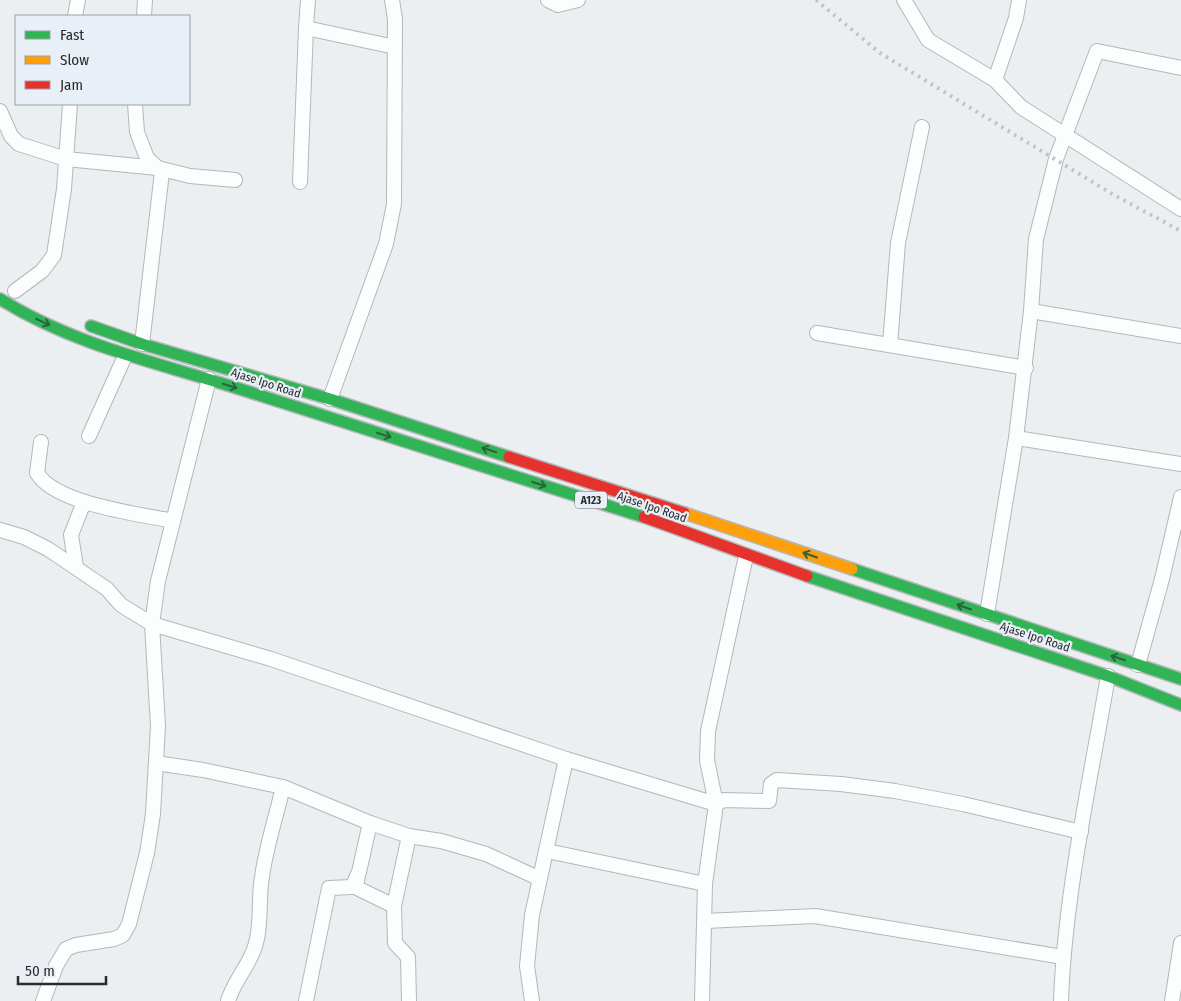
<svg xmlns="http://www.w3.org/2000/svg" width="1181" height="1001" viewBox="0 0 1181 1001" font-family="'Fira Sans Condensed',sans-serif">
<rect width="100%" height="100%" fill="#eceff2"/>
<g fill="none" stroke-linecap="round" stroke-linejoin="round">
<g stroke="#b4b7ba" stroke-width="16">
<g id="street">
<polyline points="308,0 306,28 395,47"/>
<polyline points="548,0 558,5 578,0"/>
<polyline points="904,0 928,40 995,80"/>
<polyline points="1019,0 1016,18 995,80 1021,107 1181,209"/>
<polyline points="75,16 78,0"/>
<polyline points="144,16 145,0"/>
<polyline points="135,104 137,132 147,158 162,172 142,344"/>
<polyline points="0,111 11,136 19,144 66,159 158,168 190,176 235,180"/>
<polyline points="300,182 306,28"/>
<polyline points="15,291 42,271 54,255 64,189 70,104"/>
<polyline points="1031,311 1181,336"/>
<polyline points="817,333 1026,368"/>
<polyline points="890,345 898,243 922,127"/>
<polyline points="330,399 386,244 394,204 395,19 392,0"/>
<polyline points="89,436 125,356"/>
<polyline points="1016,438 1181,464"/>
<path d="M41,442L37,473C55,504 139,514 173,521"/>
<polyline points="0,530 24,537 48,549 107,589 121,605 152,624 271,659 566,759 532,915 527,966 532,1001"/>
<polyline points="76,567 71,535 84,502"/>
<polyline points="987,614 1016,438 1031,311 1036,239 1056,159 1097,51 1181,68"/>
<polyline points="1138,665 1162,579 1181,497"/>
<polyline points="566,759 716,804 724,800 769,801 771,784 777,780 841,784 895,791 963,804 1081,832"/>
<polyline points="156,763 203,770 283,787 370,823 409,836 441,841 486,854 538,878"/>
<polyline points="409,836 394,906 395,943 408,957 409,1001"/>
<polyline points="547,851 705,884"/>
<polyline points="358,877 355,887 394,906"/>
<polyline points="705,921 815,916 1063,957"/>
<polyline points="43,1001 56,966 66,949 76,945 114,939 123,935 129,924 147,853 153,814 158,726 152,624 158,581 209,379"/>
<path d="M228,1001C234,980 251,964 256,943C262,921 258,899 262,877C266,847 276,817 283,787"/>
<polyline points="306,1001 329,888 352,887 359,872 370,823"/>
<polyline points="702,1001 705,884 716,804 707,760 708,731 746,556"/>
<path d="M1061,1001C1065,892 1090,783 1108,676"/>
<polyline points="1172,1001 1181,943"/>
</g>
</g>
<g stroke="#b4b7ba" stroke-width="14">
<g id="fast">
<path d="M0,299C73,345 159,363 240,389C375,432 509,475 644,517"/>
<polyline points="91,326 142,344 330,399 509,457"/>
<polyline points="852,569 1181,679"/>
<polyline points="807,576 1108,676 1181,705"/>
</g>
</g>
<g stroke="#b4b7ba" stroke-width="14">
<polyline id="slow" points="684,513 852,569"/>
</g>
<g stroke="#b4b7ba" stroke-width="14">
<g id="jam">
<polyline points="509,457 684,513"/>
<polyline points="644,517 807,576"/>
</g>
</g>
<use href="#street" stroke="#fcfdfd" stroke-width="14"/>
<use href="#fast" stroke="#30b455" stroke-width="11"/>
<use href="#slow" stroke="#ff9f0a" stroke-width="11"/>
<use href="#jam" stroke="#e5322d" stroke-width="11"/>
<polyline stroke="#c2c3c4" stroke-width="4" stroke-dasharray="2.5 5" stroke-linecap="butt" points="816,0 880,53 1114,195 1181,231"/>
</g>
<defs><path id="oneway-shaft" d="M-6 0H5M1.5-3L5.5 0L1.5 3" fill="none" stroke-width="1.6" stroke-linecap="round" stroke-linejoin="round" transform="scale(1.25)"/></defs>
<g stroke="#2c623e">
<use href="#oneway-shaft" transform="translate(43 322) rotate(24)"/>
<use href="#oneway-shaft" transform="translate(230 386) rotate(18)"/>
<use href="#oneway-shaft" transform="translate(384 435) rotate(18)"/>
<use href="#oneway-shaft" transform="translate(489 450) rotate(-162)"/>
<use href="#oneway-shaft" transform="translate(539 484) rotate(18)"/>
<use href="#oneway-shaft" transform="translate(810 555) rotate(-161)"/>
<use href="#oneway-shaft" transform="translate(964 607) rotate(-161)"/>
<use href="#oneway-shaft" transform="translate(1118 658) rotate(-162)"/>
</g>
<g text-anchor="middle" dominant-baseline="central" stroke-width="4.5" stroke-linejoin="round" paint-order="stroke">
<rect fill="#e8eff6" stroke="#62666a" stroke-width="1" x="575" y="491.5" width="32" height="17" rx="4"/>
<g font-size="11" font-weight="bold" fill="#292b2e">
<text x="591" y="500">A123</text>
</g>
<g font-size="12" fill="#292b2e" stroke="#e8eff6">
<text transform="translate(266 383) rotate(18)">Ajase Ipo Road</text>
<text transform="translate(652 507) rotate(19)">Ajase Ipo Road</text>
<text transform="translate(1035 637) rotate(18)">Ajase Ipo Road</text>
</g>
</g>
<rect x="15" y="15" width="175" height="90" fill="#e8eff6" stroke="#9ca1a6"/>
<rect x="25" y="31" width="25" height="8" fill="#30b455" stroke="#9ca1a6"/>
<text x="60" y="40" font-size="15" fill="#292b2e">Fast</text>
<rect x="25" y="56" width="25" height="8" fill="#ff9f0a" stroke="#9ca1a6"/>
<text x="60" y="65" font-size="15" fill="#292b2e">Slow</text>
<rect x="25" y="81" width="25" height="8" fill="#e5322d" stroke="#9ca1a6"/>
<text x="60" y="90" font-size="15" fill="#292b2e">Jam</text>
<path d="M18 976v8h88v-8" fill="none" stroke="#292b2e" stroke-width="2.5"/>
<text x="25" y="976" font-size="15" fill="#292b2e" stroke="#e8eff6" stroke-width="4" paint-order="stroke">50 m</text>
</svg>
